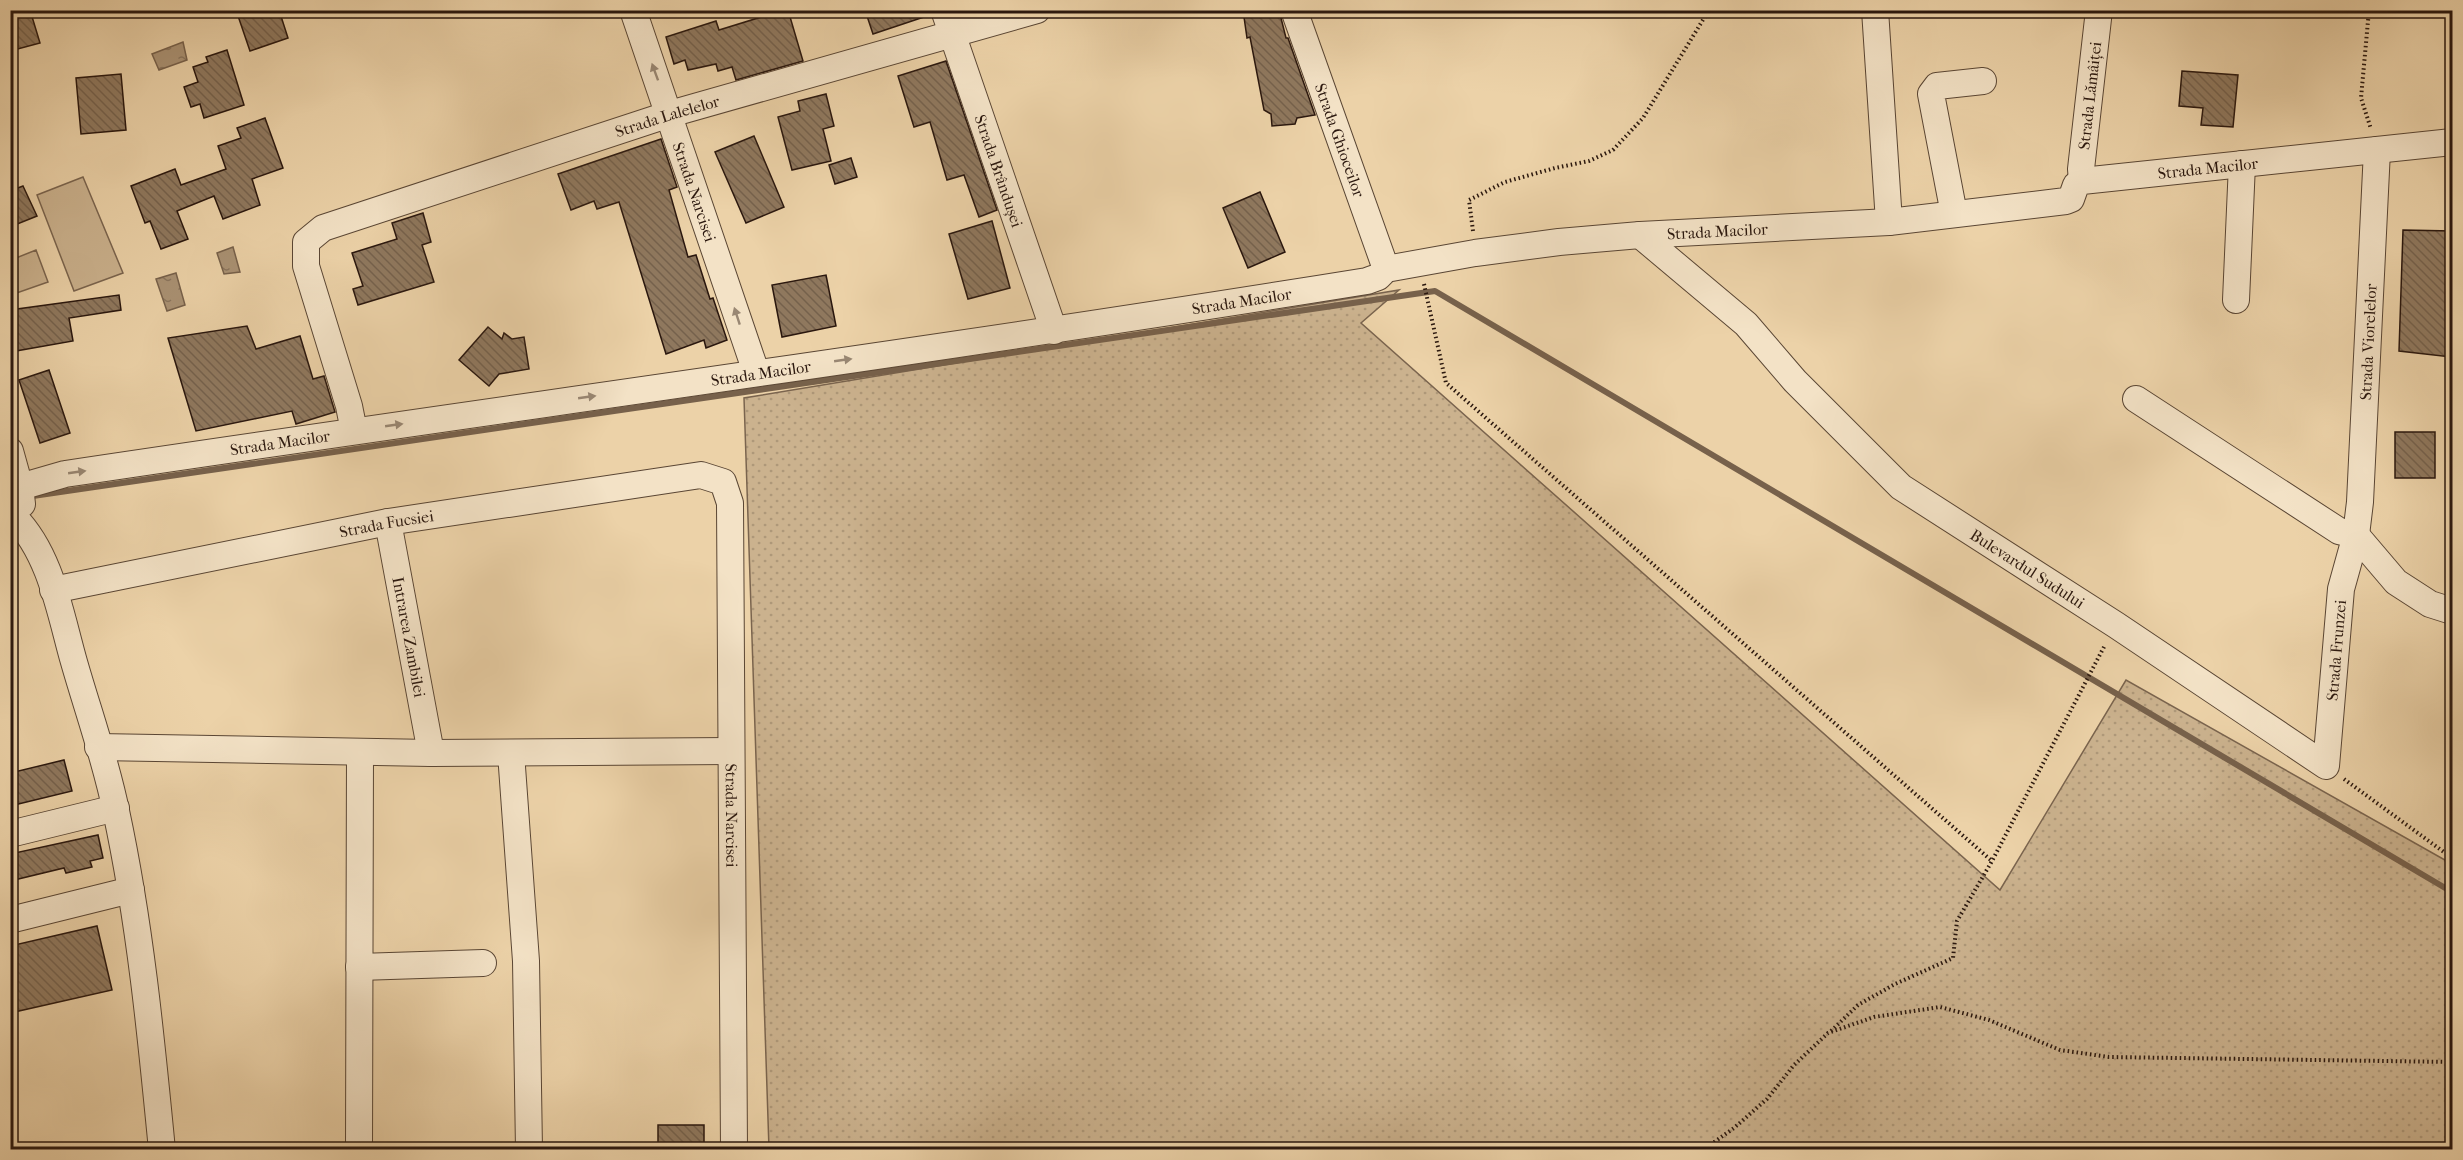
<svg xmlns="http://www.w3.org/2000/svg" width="2463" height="1160" viewBox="0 0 2463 1160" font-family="'IM FELL French Canon',serif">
<defs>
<pattern id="green-dots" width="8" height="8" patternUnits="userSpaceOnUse" patternTransform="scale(1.5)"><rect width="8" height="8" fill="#cbb28e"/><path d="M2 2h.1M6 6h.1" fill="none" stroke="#ae9879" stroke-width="1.8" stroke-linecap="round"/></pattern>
<pattern id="water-ripples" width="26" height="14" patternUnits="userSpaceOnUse" patternTransform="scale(1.5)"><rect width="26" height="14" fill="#aa9274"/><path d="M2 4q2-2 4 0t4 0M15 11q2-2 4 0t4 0" fill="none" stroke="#8b765e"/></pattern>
<pattern id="building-back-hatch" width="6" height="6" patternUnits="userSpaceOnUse" patternTransform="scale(1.5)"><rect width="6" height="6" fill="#8f785e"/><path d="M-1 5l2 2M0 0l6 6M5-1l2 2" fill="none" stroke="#75614c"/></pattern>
</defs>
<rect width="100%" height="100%" fill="#ecd2a8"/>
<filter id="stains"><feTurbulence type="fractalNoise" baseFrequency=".00333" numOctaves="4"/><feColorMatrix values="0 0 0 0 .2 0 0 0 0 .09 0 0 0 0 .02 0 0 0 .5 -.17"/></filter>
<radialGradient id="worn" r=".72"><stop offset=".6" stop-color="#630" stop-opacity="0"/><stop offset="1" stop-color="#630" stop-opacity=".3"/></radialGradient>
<polygon fill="url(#green-dots)" stroke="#7a644e" stroke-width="1.5" points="1399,290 1361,323 2000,890 2126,680 2452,864 2452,1149 769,1149 744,398"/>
<g fill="#cbb28e" stroke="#7a644e" stroke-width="1.5">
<polygon points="83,177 123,273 74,291 37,195"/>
<polygon points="36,250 48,282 11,295 11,260"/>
</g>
<g fill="url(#water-ripples)" stroke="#77614b" stroke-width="1.5">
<polygon points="183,42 187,60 159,70 152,54"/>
<polygon points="233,247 240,272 224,274 217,253"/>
<polygon points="176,273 185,305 167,311 156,279"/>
</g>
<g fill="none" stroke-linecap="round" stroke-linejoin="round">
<polyline stroke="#77614b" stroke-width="6" points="26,497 1435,291 2452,892"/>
</g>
<g fill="url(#building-back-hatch)" stroke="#2a170e" stroke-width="1.5">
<polygon points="10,10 30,10 40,43 10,51"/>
<polygon points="236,10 279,10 288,38 250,51"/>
<polygon points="784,10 788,10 803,61 736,80 732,67 718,71 716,64 688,70 685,60 674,64 666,37 716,21 719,30"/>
<polygon points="865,10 929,10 930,15 873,34"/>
<polygon points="1243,10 1279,10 1286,38 1288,38 1315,115 1297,118 1295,124 1272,126 1271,114 1264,110 1250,37 1247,38"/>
<polygon points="227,50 244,105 204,118 200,104 191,107 184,87 198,82 193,67 208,62 206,57"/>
<polygon points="946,61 997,210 979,217 964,175 947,180 930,122 914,127 898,76"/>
<polygon points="2182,71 2238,75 2233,127 2201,125 2203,108 2179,106"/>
<polygon points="121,74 126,130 81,134 76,78"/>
<polygon points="826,94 834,126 823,129 831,161 792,170 778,117 800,111 798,101"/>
<polygon points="265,118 283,168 252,179 260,205 223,219 214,196 177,211 188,239 161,249 150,221 145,223 131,186 175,169 181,185 226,169 218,146 241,138 237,128"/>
<polygon points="754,136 784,207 746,223 715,152"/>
<polygon points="661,139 677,187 669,190 688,257 696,255 710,299 713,298 727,340 706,348 704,340 666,354 619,202 597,209 594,201 571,210 558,174"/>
<polygon points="851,158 857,177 835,184 829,165"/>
<polygon points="23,186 37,216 10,227 10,191"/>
<polygon points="1260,192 1285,252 1248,268 1223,208"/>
<polygon points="423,213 431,242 422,245 434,282 358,305 353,289 363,286 352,253 397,239 392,223"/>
<polygon points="992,221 1010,288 968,299 949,234"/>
<polygon points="2403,230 2452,231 2451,357 2399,351"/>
<polygon points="826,275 836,326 782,337 772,285"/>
<polygon points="119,295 121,310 69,318 73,341 10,352 10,310"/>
<polygon points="247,326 256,349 300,336 313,379 324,376 335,412 296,424 292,411 196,431 168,338"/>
<polygon points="488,327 502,339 504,333 512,339 524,337 529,369 499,374 489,386 459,360"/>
<polygon points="49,370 70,433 40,443 19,380"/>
<rect x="2395" y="432" width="40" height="46"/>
<polygon points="64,760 72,791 10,806 10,773"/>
<polygon points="98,835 103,858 90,861 92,867 66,873 64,868 10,881 10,854"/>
<polygon points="97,926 112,990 10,1013 10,946"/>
<rect x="658" y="1125" width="46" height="24"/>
</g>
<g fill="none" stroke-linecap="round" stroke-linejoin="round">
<g stroke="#5a4634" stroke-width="28">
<g id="minor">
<path id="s1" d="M633,10L756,372"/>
<path id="s2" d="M944,10L1054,331"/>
<path id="s3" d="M1294,10L1386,269"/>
<polyline points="1875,10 1889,222"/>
<path id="s4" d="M2082,181L2081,169L2099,10"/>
<polyline points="1954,214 1931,94 1937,86 1983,81"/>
<path id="s5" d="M1640,235L1746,324L1795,381L1901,487L2116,625L2326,766L2341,589L2356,535L2360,502L2377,150"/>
<polyline points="2236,300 2242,164"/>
<polyline points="2136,399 2339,531 2356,535 2396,582 2430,604 2452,611"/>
<path id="s6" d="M354,431L349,406L306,266V242L323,228L670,114L1037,10"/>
<polyline points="10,451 20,487 22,504"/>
<path id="s7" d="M20,487L65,474C499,409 933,351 1367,281L1378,277L1386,269L1475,253L1559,242L1640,235L1889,222L2066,201L2071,199L2076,185L2082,181L2452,142"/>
<path d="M14,517C51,554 60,613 74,662C88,711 106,761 116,811C140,923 151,1036 162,1150"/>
<path id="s8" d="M388,522L431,753"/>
<path id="s9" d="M53,590L388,522L701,475L723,482L730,503L734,1150"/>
<polyline points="98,747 431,753 731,751"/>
<polyline points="511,753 526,961 529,1150"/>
<polyline points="10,834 116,808"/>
<polyline points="10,920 131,890"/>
<polyline points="359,967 483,963"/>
<polyline points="359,1150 360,753"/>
</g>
</g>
<g stroke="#2a170e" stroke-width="4" stroke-dasharray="1.5 3" stroke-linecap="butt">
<polyline points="2369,10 2361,98 2371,129"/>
<polyline points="1473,231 1469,200 1505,182 1555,168 1589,161 1613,150 1643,118 1709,10"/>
<polyline points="1424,284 1446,383 1992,861"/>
<polyline points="2344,779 2452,858"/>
<polyline points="1831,1031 1858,1005 1895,984 1953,958 1957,921 1992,861 2105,645"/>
<polyline points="1703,1150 1734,1128 1767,1099 1794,1065 1828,1033 1874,1017 1940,1007 1989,1020 2060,1050 2109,1057 2452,1062"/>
</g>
<use href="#minor" stroke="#f3e2c6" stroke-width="26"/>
</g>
<defs><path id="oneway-solid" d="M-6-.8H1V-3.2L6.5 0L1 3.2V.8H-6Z" transform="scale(1.5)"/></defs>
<g fill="#998773">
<use href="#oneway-solid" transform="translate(655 72) rotate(-110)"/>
<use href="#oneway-solid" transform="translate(737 316) rotate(-108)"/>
<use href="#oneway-solid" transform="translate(843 360) rotate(-8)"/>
<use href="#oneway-solid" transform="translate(587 397) rotate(-8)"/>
<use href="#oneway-solid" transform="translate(394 425) rotate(-8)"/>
<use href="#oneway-solid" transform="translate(77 472) rotate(-8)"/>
</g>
<g text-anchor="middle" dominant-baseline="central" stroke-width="6" stroke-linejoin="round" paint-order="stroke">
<g font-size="16" fill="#2a170e" stroke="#f3e2c6">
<text stroke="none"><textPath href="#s4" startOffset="86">Strada Lămâiței</textPath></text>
<text stroke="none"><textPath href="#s6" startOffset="580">Strada Lalelelor</textPath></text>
<text stroke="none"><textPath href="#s3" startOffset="138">Strada Ghioceilor</textPath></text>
<text stroke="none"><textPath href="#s7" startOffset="2224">Strada Macilor</textPath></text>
<text stroke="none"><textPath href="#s2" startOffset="170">Strada Brândușei</textPath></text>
<text stroke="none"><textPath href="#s1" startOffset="192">Strada Narcisei</textPath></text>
<text stroke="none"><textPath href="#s7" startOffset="1720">Strada Macilor</textPath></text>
<text stroke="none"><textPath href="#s7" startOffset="1236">Strada Macilor</textPath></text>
<text stroke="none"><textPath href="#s5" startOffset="1299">Strada Viorelelor</textPath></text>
<text stroke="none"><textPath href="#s7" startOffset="750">Strada Macilor</textPath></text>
<text stroke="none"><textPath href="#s7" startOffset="264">Strada Macilor</textPath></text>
<text stroke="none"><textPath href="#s9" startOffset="340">Strada Fucsiei</textPath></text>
<text stroke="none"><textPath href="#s5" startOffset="514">Bulevardul Sudului</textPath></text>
<text stroke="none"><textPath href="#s8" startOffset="117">Intrarea Zambilei</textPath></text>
<text stroke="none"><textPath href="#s5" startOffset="988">Strada Frunzei</textPath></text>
<text stroke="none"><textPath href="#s9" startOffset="1016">Strada Narcisei</textPath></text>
</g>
</g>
<rect width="2463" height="1160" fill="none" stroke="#ecd2a8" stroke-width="36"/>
<rect x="12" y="12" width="2439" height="1136" fill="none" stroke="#2a170e" stroke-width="3"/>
<rect x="18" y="18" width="2427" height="1124" fill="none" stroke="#2a170e" stroke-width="1.5"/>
<rect width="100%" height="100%" filter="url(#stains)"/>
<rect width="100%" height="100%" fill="url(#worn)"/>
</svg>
